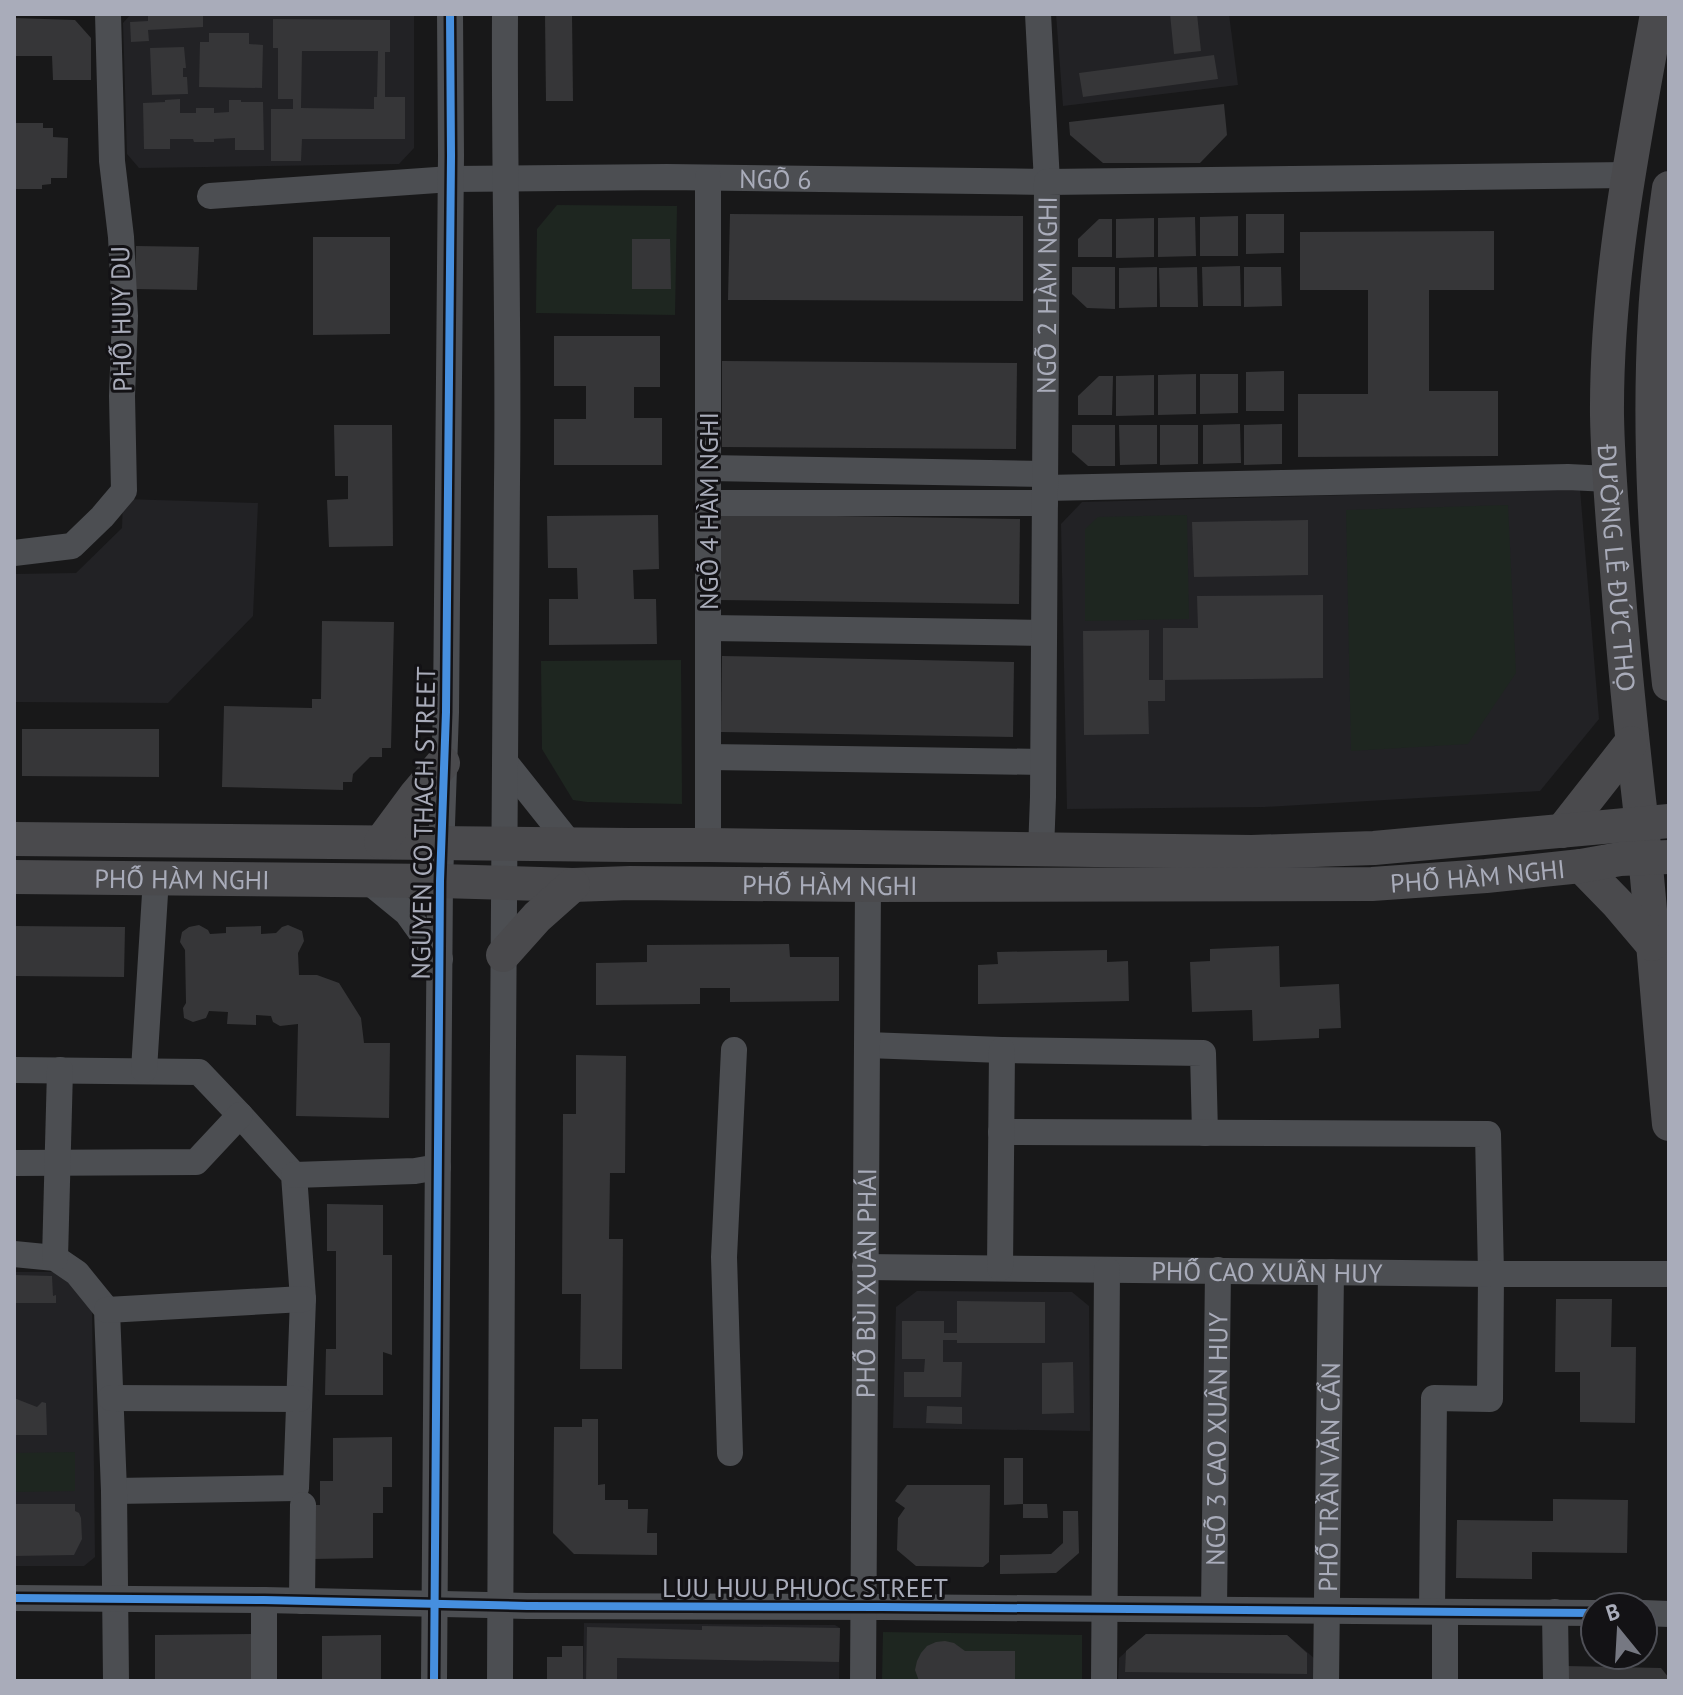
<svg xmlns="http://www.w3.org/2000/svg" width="1683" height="1695" viewBox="0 0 1683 1695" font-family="'PT Sans',sans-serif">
<rect width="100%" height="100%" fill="#181819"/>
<g fill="#222225">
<polygon points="131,14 414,14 414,148 399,164 139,168 127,154 123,23"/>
<polygon points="1056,14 1229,14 1238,85 1063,106"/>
<polygon points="1580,489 1599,719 1540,791 1264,807 1067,809 1061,524 1082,502"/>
<polygon points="123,499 258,503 253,616 168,703 14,702 14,574 76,573 122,528"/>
<polygon points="14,1272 58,1272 92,1305 95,1557 84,1566 14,1566"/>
<polygon points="917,1291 1072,1292 1089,1306 1090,1431 893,1428 896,1307"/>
<polygon points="584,1623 835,1625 840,1628 839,1681 583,1681"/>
<polygon points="1146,1634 1287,1635 1314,1658 1314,1681 1118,1681 1119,1658"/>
</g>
<g fill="#1e2620">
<polygon points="557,205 677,206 675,315 536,313 537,229"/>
<polygon points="1508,505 1516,673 1468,744 1351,751 1346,510"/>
<polygon points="1187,515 1189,619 1085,621 1085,529 1098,517"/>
<polygon points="681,660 682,804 587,802 573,800 542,749 541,661"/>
<polygon points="75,1452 75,1491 14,1492 14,1453"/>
<polygon points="883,1632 1082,1635 1082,1681 882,1681"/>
</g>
<g fill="#363638" fill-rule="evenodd">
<polygon points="148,14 203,14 203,27 148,30 149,41 131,42 130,22 148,21"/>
<polygon points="545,14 572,14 573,101 546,101"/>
<polygon points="1170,14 1197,14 1201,51 1174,54"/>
<polygon points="14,18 75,20 91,38 91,80 53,80 52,56 14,56"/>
<path d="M273,19L390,20V52H385V97H405V139H302L301,161H271V109H293V99H278V48H273ZM302,51H378L377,97H374V109L301,108Z"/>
<polygon points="209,33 249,33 249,44 263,45 262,88 199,87 200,42 209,42"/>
<polygon points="184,47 186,68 183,68 183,77 187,77 188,94 152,95 150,48"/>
<polygon points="1214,55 1218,79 1083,97 1079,73"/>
<polygon points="180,99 180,113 196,113 196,108 214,108 214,113 229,112 229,100 241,100 241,102 263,102 264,150 235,150 235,138 214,139 214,142 194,142 193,139 170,139 170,149 144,149 143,103 165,102 165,100"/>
<polygon points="1224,104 1227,135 1200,163 1103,163 1070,135 1069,122"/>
<polygon points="14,123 43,123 43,128 53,128 53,137 68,138 67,178 51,178 51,184 42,185 42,189 14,189"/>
<polygon points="730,214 1023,216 1023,301 728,300"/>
<polygon points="1246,214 1284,214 1284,253 1246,254"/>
<polygon points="1238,216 1238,256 1200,256 1200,217"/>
<polygon points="1195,217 1196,256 1158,257 1158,218"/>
<polygon points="1154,218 1154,257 1116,258 1116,219"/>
<polygon points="1099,219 1112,219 1112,257 1078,257 1078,239"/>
<polygon points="1494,231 1494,290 1429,290 1429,391 1498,391 1498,456 1298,457 1298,394 1368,394 1368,290 1300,290 1300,232"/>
<polygon points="313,237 390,237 390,334 313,335"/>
<polygon points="632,239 670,239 671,289 632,289"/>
<polygon points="136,246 199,247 197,290 135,289"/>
<polygon points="1240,266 1241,306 1203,306 1202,267"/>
<polygon points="1072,267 1115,267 1115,309 1087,308 1072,294"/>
<polygon points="1157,267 1157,307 1119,308 1119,268"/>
<polygon points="1197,267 1198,307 1160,307 1159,268"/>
<polygon points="1244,267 1281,267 1282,306 1244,307"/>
<polygon points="554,336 660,336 660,387 634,387 634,418 662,418 662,465 554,465 554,419 586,419 586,386 554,386"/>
<polygon points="722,361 1017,363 1016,449 722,447"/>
<polygon points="1284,371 1284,411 1246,411 1246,372"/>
<polygon points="1196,374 1196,414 1158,415 1158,375"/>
<polygon points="1200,374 1238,374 1238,413 1200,414"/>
<polygon points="1154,375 1154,415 1116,416 1116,376"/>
<polygon points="1099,376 1113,376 1112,415 1078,415 1078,396"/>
<polygon points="1240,424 1241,463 1203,464 1203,425"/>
<polygon points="1282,424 1282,464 1244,465 1244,425"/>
<polygon points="334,425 392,425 393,546 329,547 327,500 348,499 348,476 335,476"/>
<polygon points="1072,425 1115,425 1115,466 1088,466 1072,452"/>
<polygon points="1119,425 1157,425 1157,464 1120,465"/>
<polygon points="1160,425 1198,425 1198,464 1160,465"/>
<polygon points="720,514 1020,519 1019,604 718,600"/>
<polygon points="658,515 659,569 633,570 634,599 656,599 657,644 549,645 549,599 578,599 577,568 548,568 547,516"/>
<polygon points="1308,520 1308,575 1194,577 1192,522"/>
<polygon points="1323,595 1323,678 1163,680 1163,628 1198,628 1197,596"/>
<polygon points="322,621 394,622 391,748 382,748 382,757 370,757 353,774 352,782 343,782 343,790 222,787 224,706 312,708 312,699 321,699"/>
<polygon points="1149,630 1149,680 1165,680 1165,701 1148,701 1149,734 1084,735 1083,631"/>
<polygon points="722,656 1014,662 1013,737 721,732"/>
<polygon points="22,729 159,729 159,777 22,776"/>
<polygon points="199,925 208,930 210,934 226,933 226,927 261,926 261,934 276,933 282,927 288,925 302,931 304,941 298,953 299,975 317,975 339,983 361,1018 364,1043 390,1043 389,1118 296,1116 298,1024 280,1026 273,1022 271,1016 256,1015 256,1025 227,1024 228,1012 209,1011 206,1018 193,1022 184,1018 183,1008 186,1003 185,950 180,942 182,932 189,927"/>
<polygon points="14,926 125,927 124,977 14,976"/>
<polygon points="789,944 790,957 839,957 839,1001 730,1002 730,988 700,988 700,1004 596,1005 596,963 647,962 647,945"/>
<polygon points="1279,946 1280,987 1339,984 1341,1028 1319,1029 1319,1038 1253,1041 1252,1010 1192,1012 1190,962 1210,961 1210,949"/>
<polygon points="1107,950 1107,962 1128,961 1129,1001 978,1004 978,965 998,964 997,952"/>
<polygon points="576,1055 626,1056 625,1173 610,1173 609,1239 623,1239 622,1369 580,1369 581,1294 562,1294 563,1114 576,1114"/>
<polygon points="327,1204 383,1205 383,1255 392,1255 392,1355 383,1352 383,1395 325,1395 326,1349 336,1349 336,1251 327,1251"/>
<polygon points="14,1275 52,1276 53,1296 56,1295 56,1303 14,1303"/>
<polygon points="1556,1299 1612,1299 1611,1347 1636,1347 1635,1423 1580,1422 1580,1372 1555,1372"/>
<polygon points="957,1301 1045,1302 1045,1343 957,1343 957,1340 943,1340 943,1362 962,1362 961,1397 904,1397 904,1372 924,1372 925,1359 902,1359 902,1321 944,1321 944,1333 957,1333"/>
<polygon points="1073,1362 1074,1413 1042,1414 1042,1363"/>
<polygon points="14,1398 37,1407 42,1402 46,1403 47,1435 14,1435"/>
<polygon points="927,1406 962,1407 962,1424 926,1423"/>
<polygon points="582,1419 598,1419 598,1485 605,1484 605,1500 628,1500 628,1509 648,1509 647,1533 657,1533 657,1555 574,1554 553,1533 554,1427 582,1427"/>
<polygon points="392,1437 392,1487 383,1487 383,1513 373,1513 373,1558 312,1559 312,1505 320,1505 320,1481 333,1481 333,1438"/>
<polygon points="1004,1458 1023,1458 1023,1504 1004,1505"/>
<polygon points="907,1485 990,1485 989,1562 983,1567 916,1566 897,1550 898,1518 905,1508 895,1501"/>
<polygon points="1553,1499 1628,1500 1627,1553 1532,1552 1532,1579 1456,1578 1457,1520 1553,1521"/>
<polygon points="14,1504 75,1504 75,1511 79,1513 81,1518 82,1539 74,1555 14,1556"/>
<polygon points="1023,1504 1047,1504 1048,1518 1023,1518"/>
<polygon points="1063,1511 1078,1511 1079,1553 1056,1573 1000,1574 1000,1555 1051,1554 1063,1543"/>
<polygon points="702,1626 840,1628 839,1662 617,1658 617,1681 586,1681 587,1627 702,1630"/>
<polygon points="251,1634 251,1681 155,1681 155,1635"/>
<polygon points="1146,1634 1287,1635 1307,1653 1307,1674 1125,1672 1126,1651"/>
<polygon points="381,1635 381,1681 322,1681 322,1636"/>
<polygon points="945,1641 954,1643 965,1651 1015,1651 1015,1681 919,1681 915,1670 917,1661 921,1653 927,1646 936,1642"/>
<polygon points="562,1646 583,1646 583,1681 547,1681 547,1657 562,1657"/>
<polygon points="1566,1666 1661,1668 1669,1678 1669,1681 1566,1681"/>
</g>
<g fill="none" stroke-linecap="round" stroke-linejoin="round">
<g stroke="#4c4e52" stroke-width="26">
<path id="s1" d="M210,196L451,179L667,177L1047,182L1038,14"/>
<polyline points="708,468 1045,474"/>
<polyline points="1045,488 1568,477 1609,479"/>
<polyline points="708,503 1045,503"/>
<polyline points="14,553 72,546 102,517 124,491 122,396 125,316 121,237 112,161 108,14"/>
<polyline points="708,628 1044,633"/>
<polyline points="708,757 1043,762"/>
<polyline points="505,762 571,845"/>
<polyline points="708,845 708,178"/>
<path id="s2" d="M1041,851L1043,797L1047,182L1628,175"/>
<polyline points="368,881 407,913 440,959"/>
<polyline points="867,1045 1002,1050 1203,1053 1205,1133"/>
<polyline points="14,1070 199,1072 240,1115 294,1175 303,1299 296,1488 114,1491"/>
<polyline points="144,1070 156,878"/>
<polyline points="1001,1132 1488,1134 1491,1274 1490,1399 1434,1398 1432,1611"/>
<polyline points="14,1163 196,1162 240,1115"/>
<polyline points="294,1175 415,1171 438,1167"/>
<polyline points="14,1254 55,1258 77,1273 107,1310 114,1491 116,1681"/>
<polyline points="55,1258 60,1070"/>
<path id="s3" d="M865,1267L1491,1274H1669"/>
<polyline points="1000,1268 1002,1050"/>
<polyline points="107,1310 303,1299"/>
<polyline points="111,1398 299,1399"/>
<polyline points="730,1453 724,1257 734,1050"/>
<polyline points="14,1598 264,1600 527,1606 883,1607 1595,1613"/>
<polyline points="264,1600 264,1681"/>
<polyline points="302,1601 303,1505"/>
<path id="s4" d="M1214,1609L1218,1270"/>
<polyline points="1555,1612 1556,1681"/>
<polyline points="1643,1613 1669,1614"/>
<polyline points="434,1681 440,881 446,712 451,156 450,14"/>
<path d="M500,1681C502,1282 503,882 507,483C509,327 504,170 505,14"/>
<path id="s5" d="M863,1681L868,885"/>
<polyline points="1104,1681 1107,1270"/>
<path id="s6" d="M1326,1681L1331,1272"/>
<polyline points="1445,1681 1445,1612"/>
</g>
<g stroke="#4a4a4d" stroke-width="34">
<path id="s7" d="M1657,14C1633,147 1606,279 1607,415C1608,471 1613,527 1618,583C1624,661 1632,739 1641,817C1652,919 1659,1022 1669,1124"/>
<path d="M1669,188C1663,231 1657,273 1655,316C1648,439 1656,562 1669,684"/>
<polyline points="1562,831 1631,743"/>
<polyline points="14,839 629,845 708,845 1252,852 1374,848 1669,821"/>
<polyline points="381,842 415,796 443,763"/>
<polyline points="1581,866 1618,904 1652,944"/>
<path id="s8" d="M14,877L440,881L573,885L630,883L868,885L1372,884L1486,876L1581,866L1620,859L1669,857"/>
<polyline points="503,955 537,917 573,885"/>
</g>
<g stroke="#131215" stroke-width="13">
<g id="cycleway">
<polyline points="14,1598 264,1600 527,1606 883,1607 1595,1613"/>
<polyline points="434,1681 440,881 446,712 451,156 450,14"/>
</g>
</g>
<use href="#cycleway" stroke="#468fdf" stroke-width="8"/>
</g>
<g text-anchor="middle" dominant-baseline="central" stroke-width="6" stroke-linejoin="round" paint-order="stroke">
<g font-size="26" fill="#a9acba" stroke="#131215">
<text stroke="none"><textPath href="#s1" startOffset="566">NGÕ 6</textPath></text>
<text stroke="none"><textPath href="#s2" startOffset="556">NGÕ 2 HÀM NGHI</textPath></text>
<text transform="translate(121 319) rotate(-91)">PHỐ HUY DU</text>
<text transform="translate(708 511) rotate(-90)">NGÕ 4 HÀM NGHI</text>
<text stroke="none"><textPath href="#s7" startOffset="558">ĐƯỜNG LÊ ĐỨC THỌ</textPath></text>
<text transform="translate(423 823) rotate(-89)">NGUYEN CO THACH STREET</text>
<text stroke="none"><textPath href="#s8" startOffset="1464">PHỐ HÀM NGHI</textPath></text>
<text stroke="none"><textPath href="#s8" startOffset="168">PHỐ HÀM NGHI</textPath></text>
<text stroke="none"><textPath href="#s8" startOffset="816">PHỐ HÀM NGHI</textPath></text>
<text stroke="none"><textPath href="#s3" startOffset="402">PHỐ CAO XUÂN HUY</textPath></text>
<text stroke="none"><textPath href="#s5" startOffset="398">PHỐ BÙI XUÂN PHÁI</textPath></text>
<text stroke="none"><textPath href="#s4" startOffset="170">NGÕ 3 CAO XUÂN HUY</textPath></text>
<text stroke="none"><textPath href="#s6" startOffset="204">PHỐ TRẦN VĂN CẨN</textPath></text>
<text x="805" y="1587">LUU HUU PHUOC STREET</text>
</g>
</g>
<rect width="1683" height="1695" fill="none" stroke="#a9acba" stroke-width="32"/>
<g transform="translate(1619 1631) rotate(342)"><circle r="38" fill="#131215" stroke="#4f5057" stroke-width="2"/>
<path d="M0-6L14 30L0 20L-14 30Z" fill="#767882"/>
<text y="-12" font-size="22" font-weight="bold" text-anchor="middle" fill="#a9acba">B</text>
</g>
</svg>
